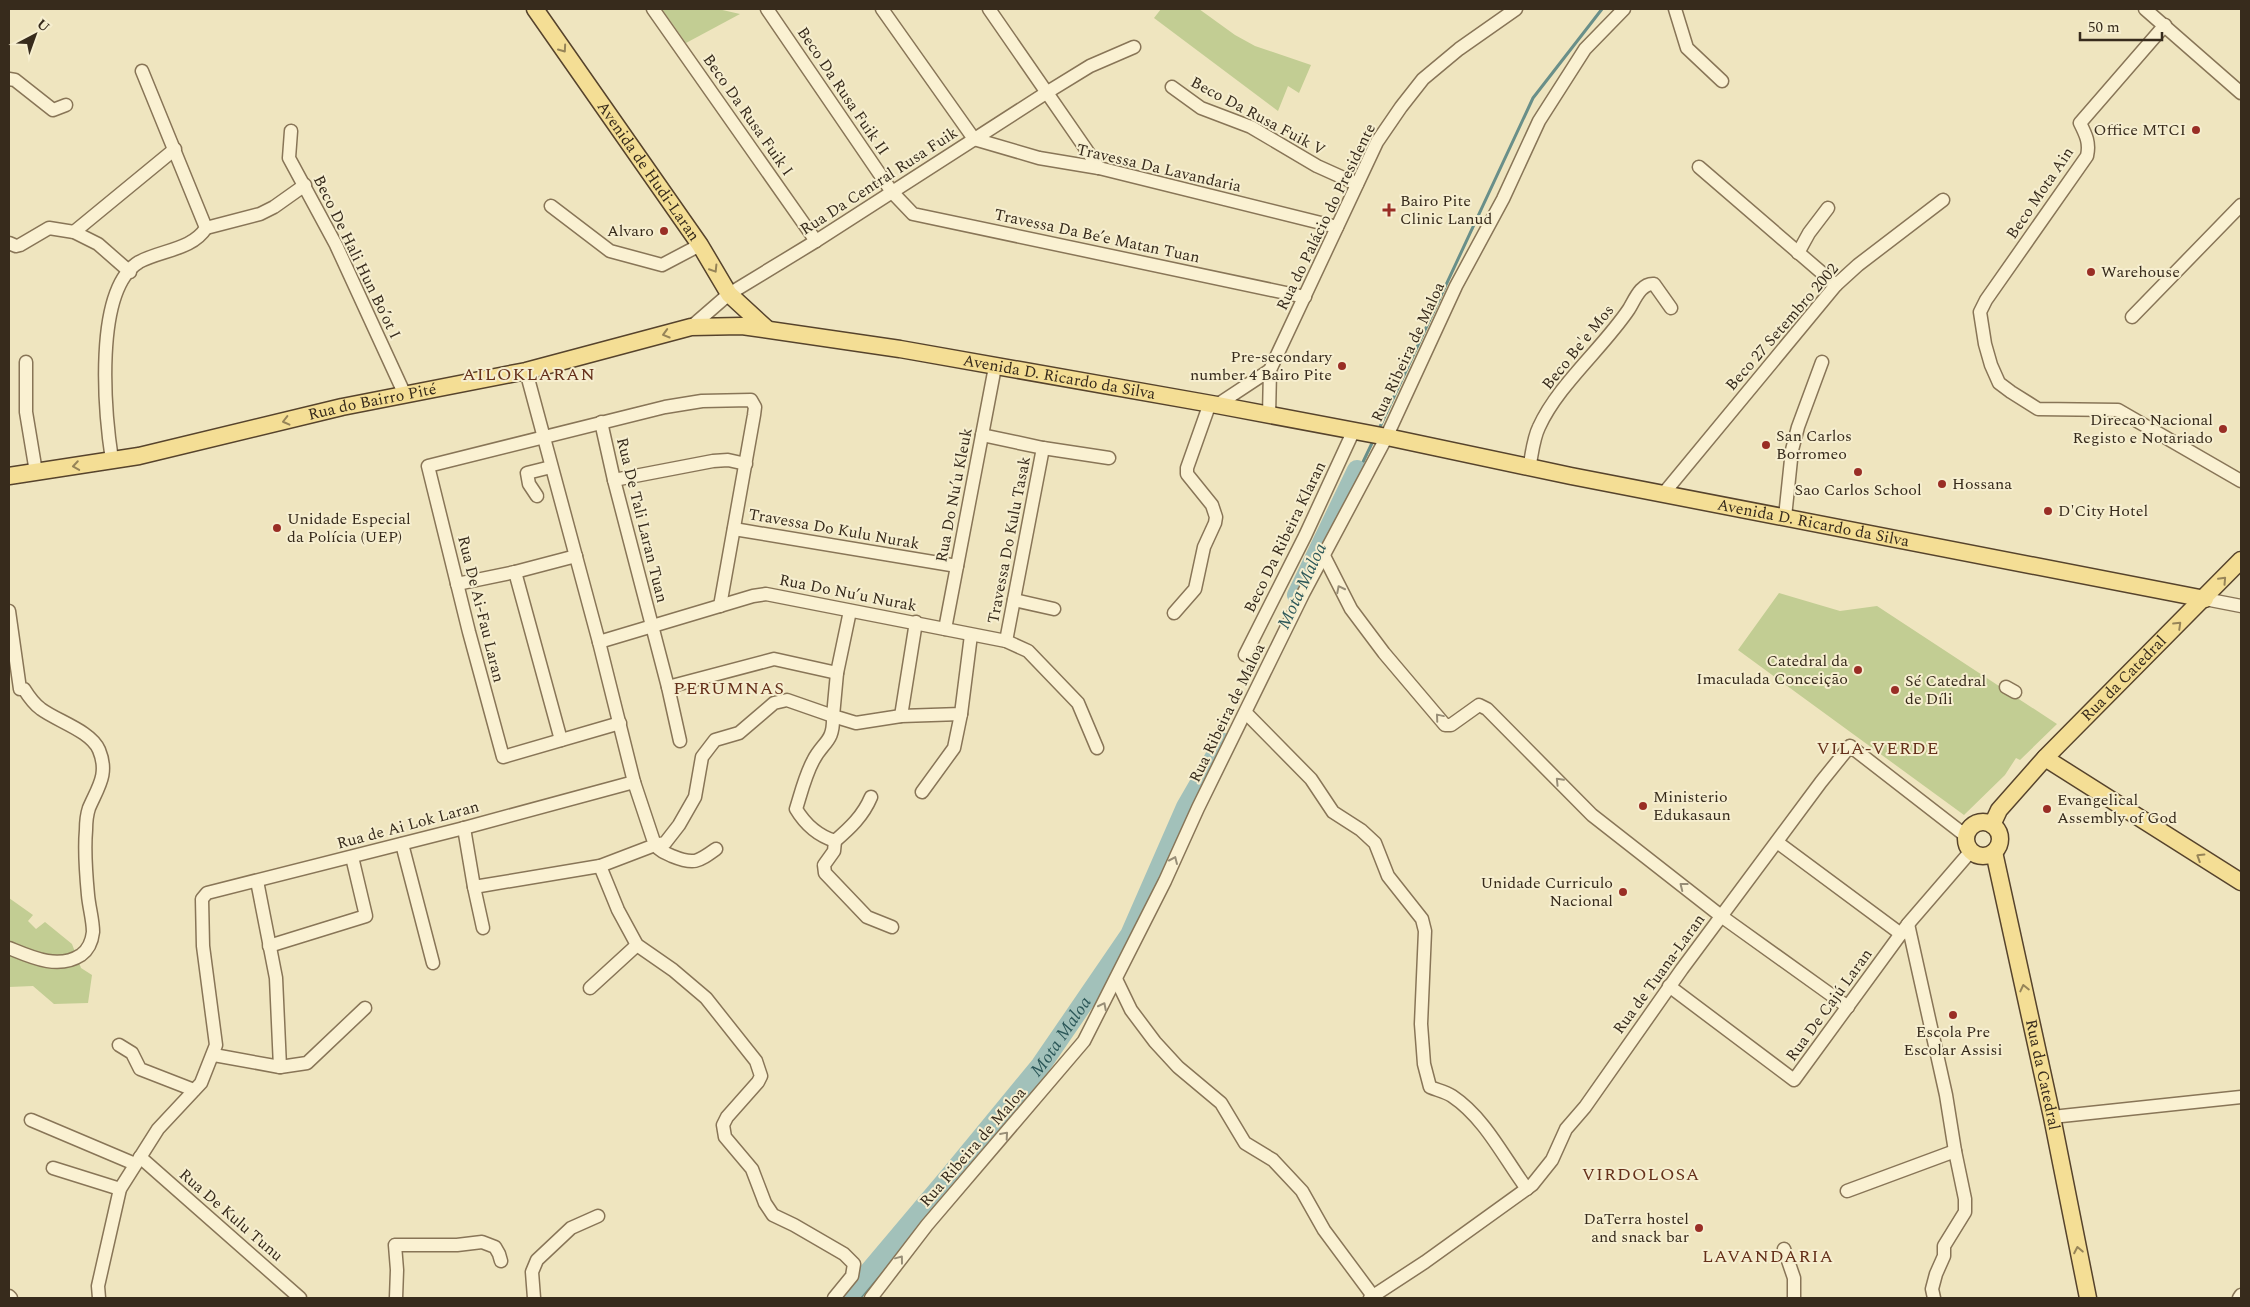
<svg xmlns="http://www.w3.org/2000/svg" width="2250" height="1307" viewBox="0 0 2250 1307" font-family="Spectral,serif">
<rect width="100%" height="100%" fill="#efe5bf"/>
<g fill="#c2cd93">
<polygon points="662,9 718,9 740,14 686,43"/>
<polygon points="1161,9 1199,9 1235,35 1255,46 1311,65 1299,93 1288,86 1278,111 1154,18"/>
<polygon points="1779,593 1840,611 1877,606 2057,724 2020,760 2016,758 2005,775 1964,815 1738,650"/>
<polygon points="9,898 33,915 28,921 36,929 45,922 72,944 81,968 92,975 88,1003 54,1004 33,986 9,987"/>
</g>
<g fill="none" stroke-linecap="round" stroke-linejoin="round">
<g stroke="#698f89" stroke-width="3">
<polyline points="1378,431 1533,98 1602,9"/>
<polyline points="1327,537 1374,439"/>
<polyline points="860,1298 1103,991"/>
</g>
<g stroke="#a2c1ba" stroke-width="20">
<polyline points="1297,595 1357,470"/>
<path id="s1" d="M847,1298L949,1177L1041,1065L1130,935L1186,807L1223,743"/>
</g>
<g stroke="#887557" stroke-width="15">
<g id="minor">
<polyline points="653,9 816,241"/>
<polyline points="767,9 892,192 913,214 1305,297"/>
<polyline points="882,9 974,139 1039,158 1099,168 1337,227"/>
<polyline points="989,9 1099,168"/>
<polyline points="1675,9 1687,48 1722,81"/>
<polyline points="2145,9 2241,93"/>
<path d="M2165,25L2080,123C2086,135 2090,143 2087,156L1986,300L1980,312L1985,344L1991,365L1999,383L2011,392L2038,409L2118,410L2241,481"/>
<polyline points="9,79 15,80 53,110 66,105"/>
<polyline points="1172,87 1201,108 1251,127 1317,166 1357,184"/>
<polyline points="291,131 289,158 336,245 405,395"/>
<polyline points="1699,167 1836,285"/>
<polyline points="551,206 610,251 662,265 700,245"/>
<polyline points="206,228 260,214 274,207 305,185"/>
<polyline points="74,232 175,149"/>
<polyline points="9,243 16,246 20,245 49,228 74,232 98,244 130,272"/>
<polyline points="1798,253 1809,233 1828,208"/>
<polyline points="2132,317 2241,205"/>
<polyline points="691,327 729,294 816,241 1046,93 1090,66 1134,47"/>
<polyline points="26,362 26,412 36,472"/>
<polyline points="1217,405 1270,370 1377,142 1401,107 1423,79 1459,49 1516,9"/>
<polyline points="1269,416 1270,370"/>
<polyline points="601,422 614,480 668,687 774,659 837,673 850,611"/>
<polyline points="982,435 1043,448 1109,458"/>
<path d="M112,460C105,414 93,290 139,262C161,250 192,250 206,228L142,71"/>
<path d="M1529,468C1532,455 1533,439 1539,427C1558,385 1603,348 1629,309C1635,299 1641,283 1654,284L1671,308"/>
<polyline points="614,480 713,461 728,460 746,464"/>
<polyline points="1664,493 1836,285 1858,265 1943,200"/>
<polyline points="537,496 529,484 527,473 551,467"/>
<polyline points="1785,517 1792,450 1798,427 1822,362"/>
<polyline points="734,529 957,566"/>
<polyline points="1323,554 1351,609 1384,653 1445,725 1451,725 1479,705 1487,709 1592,815 1721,916 1848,1007"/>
<polyline points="515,572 561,740"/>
<polyline points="457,584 515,572 576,556"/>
<polyline points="2205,599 2241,606"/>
<polyline points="1014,600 1054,609"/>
<path d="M9,611L20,689H24C29,697 34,704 41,709C57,721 91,731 99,750C109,774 98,787 89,808C87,814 86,823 86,830C84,852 86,874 88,895C89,907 93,920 93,932C92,941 88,950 81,955C58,970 31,957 9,948"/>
<polyline points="1174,613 1195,589 1204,547 1215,523 1216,517 1212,505 1187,474 1187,468 1210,403"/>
<polyline points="945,629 995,367"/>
<polyline points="1006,641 1043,448"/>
<polyline points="599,642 753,596 766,594 1006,641 1028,651 1078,703 1097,748"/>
<polyline points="1245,655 1305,536 1353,432"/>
<polyline points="837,673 833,716 856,723 901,716 961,714 971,635"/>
<polyline points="668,687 680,741"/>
<polyline points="2006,687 2015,692"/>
<path d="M1246,713L1311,779L1333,812L1361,830L1375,843L1388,876L1422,919L1425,931L1421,1024L1424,1064L1430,1087C1437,1090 1446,1092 1452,1096C1485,1118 1504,1158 1527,1189"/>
<polyline points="901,716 916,622"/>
<polyline points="620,723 503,757 469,632 428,466 665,407 702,401 751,400 755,407 754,415 720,606"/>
<polyline points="922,792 954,748 961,714"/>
<polyline points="464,828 474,887 600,866 655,845 634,782 599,642 526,371"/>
<polyline points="835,841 834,851 824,865 825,873 867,917 892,927"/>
<polyline points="1777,842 1901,934"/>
<polyline points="402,844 433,963"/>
<path d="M716,849C698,862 694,865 672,856C665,853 660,851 655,845L665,843L679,825L695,797L702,757L715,740L739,733L774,703L787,700L833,716C834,743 823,741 813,761C805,776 801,793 796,809C805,824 819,836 835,841C850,828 863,816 871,797"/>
<polyline points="600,866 618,910 637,945 673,970 706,998 756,1061 761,1076 758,1082 727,1117 723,1125 725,1137 752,1169 765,1203 773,1215 794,1225 844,1254 854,1264 852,1276 834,1298"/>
<polyline points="474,887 483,928"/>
<polyline points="1908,924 1946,1095 1955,1151"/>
<polyline points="269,946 366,916 352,857"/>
<polyline points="1116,979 1131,1010 1155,1042 1178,1067 1221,1103 1245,1143 1273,1160 1302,1191 1324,1230 1373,1296"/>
<polyline points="1669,986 1794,1080 1908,924 1971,851"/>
<polyline points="590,988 637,945"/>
<polyline points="119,1045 132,1053 140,1069 194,1090"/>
<polyline points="214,1055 280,1067 276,978 257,881"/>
<polyline points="280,1067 307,1063 365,1008"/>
<polyline points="2052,1117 2241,1097"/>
<polyline points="31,1120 135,1164"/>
<polyline points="140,1157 300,1298"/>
<polyline points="53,1168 120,1189"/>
<polyline points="1847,1191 1955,1151 1965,1199 1965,1212 1944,1246 1944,1256 1936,1274 1932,1289 1934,1298"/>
<polyline points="1784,1249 1794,1278 1794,1298"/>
<polyline points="9,1296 11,1298"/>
<polyline points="99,1298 98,1286 120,1189 158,1129 201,1083 216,1045 203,946 202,899 207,893 464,828 634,782"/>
<polyline points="396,1298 397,1270 395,1245 457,1245 482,1242 495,1247 499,1254 501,1261"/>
<polyline points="534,1298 532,1272 537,1260 571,1228 598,1216"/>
<polyline points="871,1298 927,1225 1084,1041 1165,881 1198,808 1303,594 1385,440 1456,286 1503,199 1539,121 1585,49 1624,9"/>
<polyline points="1370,1298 1425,1262 1532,1185 1552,1160 1566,1129 1585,1107 1682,969 1821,782 1850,746 1966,836"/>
<polyline points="2239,1298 2241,1295"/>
</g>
</g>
<g stroke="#56432c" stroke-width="19">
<g id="major">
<path id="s2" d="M535,9L700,245L729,294L766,328"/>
<path id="s3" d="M9,476L139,456L342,407L526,371L691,327L742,326L900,349L1217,405L1387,437L1571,476L2205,599"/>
<polyline points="2045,758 2241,882"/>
<circle cx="1983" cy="839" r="17"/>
<path id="s4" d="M1992,825L1999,810L2045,758L2241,560"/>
<path id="s5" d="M1994,852L2052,1117L2088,1298"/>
</g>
</g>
<use href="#minor" stroke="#faf1d2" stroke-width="12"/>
<use href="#major" stroke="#f4de95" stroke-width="16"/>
</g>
<defs><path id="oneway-chevron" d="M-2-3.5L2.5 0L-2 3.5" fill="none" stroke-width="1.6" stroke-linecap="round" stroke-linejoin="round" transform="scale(1.25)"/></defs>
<g stroke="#968458">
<use href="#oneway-chevron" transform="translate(563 49) rotate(55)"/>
<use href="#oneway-chevron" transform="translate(714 269) rotate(58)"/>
<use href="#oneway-chevron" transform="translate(666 334) rotate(164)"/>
<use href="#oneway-chevron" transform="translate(286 421) rotate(166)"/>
<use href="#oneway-chevron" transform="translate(76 466) rotate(171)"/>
<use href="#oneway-chevron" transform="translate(2223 580) rotate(-47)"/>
<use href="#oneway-chevron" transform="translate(2178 625) rotate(-44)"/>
<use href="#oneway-chevron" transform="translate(2200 857) rotate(-148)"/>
<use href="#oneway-chevron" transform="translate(2024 988) rotate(-103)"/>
<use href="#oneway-chevron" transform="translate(2078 1250) rotate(-101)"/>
</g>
<g stroke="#988e77">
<use href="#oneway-chevron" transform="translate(1340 589) rotate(-117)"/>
<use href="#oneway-chevron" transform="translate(1439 717) rotate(-130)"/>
<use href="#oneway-chevron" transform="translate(1559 781) rotate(-134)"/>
<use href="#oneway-chevron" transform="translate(1174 860) rotate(-66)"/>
<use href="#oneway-chevron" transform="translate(1683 886) rotate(-142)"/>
<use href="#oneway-chevron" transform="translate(1103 1006) rotate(-63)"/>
<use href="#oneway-chevron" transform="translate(1005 1135) rotate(-49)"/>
<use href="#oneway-chevron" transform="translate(900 1259) rotate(-53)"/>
</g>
<g fill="#992e25" stroke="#f6eecf" stroke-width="2">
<circle cx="2196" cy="130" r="5"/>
<path d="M1386.5 202.5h5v5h5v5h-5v5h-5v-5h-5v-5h5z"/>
<circle cx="664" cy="231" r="5"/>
<circle cx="2091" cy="272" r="5"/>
<circle cx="1342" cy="366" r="5"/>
<circle cx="2223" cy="429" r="5"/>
<circle cx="1766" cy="445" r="5"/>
<circle cx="1858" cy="472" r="5"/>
<circle cx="1942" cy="484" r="5"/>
<circle cx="2048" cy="511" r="5"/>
<circle cx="277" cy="528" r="5"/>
<circle cx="1858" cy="670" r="5"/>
<circle cx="1895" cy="690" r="5"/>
<circle cx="1643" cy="806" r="5"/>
<circle cx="2047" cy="809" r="5"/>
<circle cx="1623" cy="892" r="5"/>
<circle cx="1953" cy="1015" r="5"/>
<circle cx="1699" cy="1228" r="5"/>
</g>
<g text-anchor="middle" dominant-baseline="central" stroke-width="4" stroke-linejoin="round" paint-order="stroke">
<g font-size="16" fill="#372b1c" stroke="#f6eecf">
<text transform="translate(843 91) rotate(56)">Beco Da Rusa Fuik II</text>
<text transform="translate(748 115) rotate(55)">Beco Da Rusa Fuik I</text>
<text transform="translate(1258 116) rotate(28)">Beco Da Rusa Fuik V</text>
<text transform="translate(1159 168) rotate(13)">Travessa Da Lavandaria</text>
<text stroke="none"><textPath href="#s2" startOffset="198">Avenida de Hudi-Laran</textPath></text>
<text transform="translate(879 181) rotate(-33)">Rua Da Central Rusa Fuik</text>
<text transform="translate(2040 193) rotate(-56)">Beco Mota Ain</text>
<text transform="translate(1326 217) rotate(-64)">Rua do Palácio do Presidente</text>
<text transform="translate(1097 236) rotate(12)">Travessa Da Be’e Matan Tuan</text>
<text transform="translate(357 257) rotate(64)">Beco De Hali Hun Bo’ot I</text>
<text transform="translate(1782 327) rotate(-49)">Beco 27 Setembro 2002</text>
<text transform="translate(1578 347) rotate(-51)">Beco Be'e Mos</text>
<text transform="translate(1408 352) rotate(-65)">Rua Ribeira de Maloa</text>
<text stroke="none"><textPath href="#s3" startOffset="1071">Avenida D. Ricardo da Silva</textPath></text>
<text stroke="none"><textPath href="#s3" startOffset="371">Rua do Bairro Pité</textPath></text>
<text transform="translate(954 495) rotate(-79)">Rua Do Nu’u Kleuk</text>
<text transform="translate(642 520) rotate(76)">Rua De Tali Laran Tuan</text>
<text stroke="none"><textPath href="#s3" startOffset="1839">Avenida D. Ricardo da Silva</textPath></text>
<text transform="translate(834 529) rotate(10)">Travessa Do Kulu Nurak</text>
<text transform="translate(1285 537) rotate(-64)">Beco Da Ribeira Klaran</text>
<text transform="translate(1009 540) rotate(-79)">Travessa Do Kulu Tasak</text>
<text transform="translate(848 593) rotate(11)">Rua Do Nu’u Nurak</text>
<text transform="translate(481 609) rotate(76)">Rua De Ai-Fau Laran</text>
<text stroke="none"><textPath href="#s4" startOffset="198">Rua da Catedral</textPath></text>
<text transform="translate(1227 713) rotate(-64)">Rua Ribeira de Maloa</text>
<text transform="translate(408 825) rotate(-15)">Rua de Ai Lok Laran</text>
<text transform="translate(1659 974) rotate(-54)">Rua de Tuana-Laran</text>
<text transform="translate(1829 1005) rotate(-54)">Rua De Cajú Laran</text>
<text stroke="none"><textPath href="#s5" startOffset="228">Rua da Catedral</textPath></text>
<text transform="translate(973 1147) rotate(-49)">Rua Ribeira de Maloa</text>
<text transform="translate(231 1215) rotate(41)">Rua De Kulu Tunu</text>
</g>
<g font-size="16" fill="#372b1c" stroke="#f6eecf" text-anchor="start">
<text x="2186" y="130" text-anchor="end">Office MTCI</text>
<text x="1400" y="201">Bairo Pite<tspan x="1400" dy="18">Clinic Lanud</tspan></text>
<text x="654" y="231" text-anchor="end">Alvaro</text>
<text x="2101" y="272">Warehouse</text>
<text x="1332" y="357" text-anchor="end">Pre-secondary<tspan x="1332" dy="18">number 4 Bairo Pite</tspan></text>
<text x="2213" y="420" text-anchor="end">Direcao Nacional<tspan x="2213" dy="18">Registo e Notariado</tspan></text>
<text x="1776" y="436">San Carlos<tspan x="1776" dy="18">Borromeo</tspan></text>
<text x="1952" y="484">Hossana</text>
<text x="1858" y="490" text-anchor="middle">Sao Carlos School</text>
<text x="2058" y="511">D'City Hotel</text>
<text x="287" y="519">Unidade Especial<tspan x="287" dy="18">da Polícia (UEP)</tspan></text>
<text x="1848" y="661" text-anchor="end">Catedral da<tspan x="1848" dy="18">Imaculada Conceição</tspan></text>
<text x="1905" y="681">Sé Catedral<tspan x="1905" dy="18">de Díli</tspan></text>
<text x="1653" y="797">Ministerio<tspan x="1653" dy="18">Edukasaun</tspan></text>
<text x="2057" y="800">Evangelical<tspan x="2057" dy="18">Assembly of God</tspan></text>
<text x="1613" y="883" text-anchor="end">Unidade Curriculo<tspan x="1613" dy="18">Nacional</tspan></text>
<text x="1953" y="1032" text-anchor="middle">Escola Pre<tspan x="1953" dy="18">Escolar Assisi</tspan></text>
<text x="1689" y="1219" text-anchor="end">DaTerra hostel<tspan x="1689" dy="18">and snack bar</tspan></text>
</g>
<g font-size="18" letter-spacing="1" fill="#65301a" stroke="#f6eecf">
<text x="529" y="374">AILOKLARAN</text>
<text x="729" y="688">PERUMNAS</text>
<text x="1878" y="748">VILA-VERDE</text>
<text x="1641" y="1174">VIRDOLOSA</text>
<text x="1768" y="1256">LAVANDARIA</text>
</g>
<g font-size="18" font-style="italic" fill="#2b5758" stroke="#f6eecf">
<text transform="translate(1302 586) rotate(-65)">Mota Maloa</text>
<text stroke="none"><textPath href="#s1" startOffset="338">Mota Maloa</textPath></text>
</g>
</g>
<rect width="2250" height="1307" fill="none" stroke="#372b1c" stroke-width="20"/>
<g transform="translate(35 35) rotate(41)" stroke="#f6eecf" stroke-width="4" paint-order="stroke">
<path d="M0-4L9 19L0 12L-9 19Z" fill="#372b1c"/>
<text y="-8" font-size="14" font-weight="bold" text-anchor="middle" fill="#372b1c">U</text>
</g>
<path d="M2080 32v8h82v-8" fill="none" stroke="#372b1c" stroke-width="2.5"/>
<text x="2088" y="32" font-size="15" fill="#372b1c" stroke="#f6eecf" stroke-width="4" paint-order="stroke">50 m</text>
</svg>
